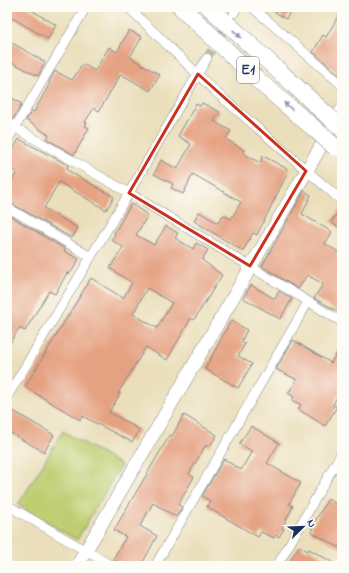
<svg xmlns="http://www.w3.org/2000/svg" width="349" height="573" viewBox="0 0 349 573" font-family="'Indie Flower',sans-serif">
<rect width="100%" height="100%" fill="#fdfcf7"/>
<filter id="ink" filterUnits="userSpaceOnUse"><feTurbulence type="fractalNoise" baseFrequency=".025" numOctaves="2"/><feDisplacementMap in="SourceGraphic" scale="8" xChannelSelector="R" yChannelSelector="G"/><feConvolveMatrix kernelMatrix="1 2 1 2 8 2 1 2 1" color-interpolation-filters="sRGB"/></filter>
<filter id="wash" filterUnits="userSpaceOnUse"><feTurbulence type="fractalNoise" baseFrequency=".012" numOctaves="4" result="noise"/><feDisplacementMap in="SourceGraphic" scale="16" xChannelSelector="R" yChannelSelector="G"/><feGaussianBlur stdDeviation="0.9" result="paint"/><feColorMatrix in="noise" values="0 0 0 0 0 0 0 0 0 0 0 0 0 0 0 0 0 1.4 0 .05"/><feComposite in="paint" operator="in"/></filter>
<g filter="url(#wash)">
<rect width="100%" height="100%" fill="#ebdfbb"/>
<polygon fill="#becd6f" stroke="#6c7e66" points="63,431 121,465 77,540 18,505"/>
<g id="blocks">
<g fill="#e5a282" fill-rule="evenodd">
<polygon points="7,7 26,7 56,25 48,39 7,15"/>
<polygon points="267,7 293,7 286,19"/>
<polygon points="342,10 342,77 313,52 323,35 326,37"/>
<polygon points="129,30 142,37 130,57 160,75 150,91 121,74 99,111 94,108 85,122 87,123 85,126 89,128 74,155 47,139 49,135 26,120 32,111 34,112 50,83 49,82 55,71 72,80 83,64 95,71 109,47 117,52"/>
<polygon points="7,40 45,62 38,76 7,60"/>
<polygon points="7,95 22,104 13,119 7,117"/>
<polygon points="202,103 220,112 214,121 231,131 226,139 244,150 243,153 260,163 263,156 289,170 257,235 253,233 243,251 194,221 199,212 218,223 223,215 231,219 241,202 193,174 183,194 171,188 173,184 154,174 161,160 177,169 191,144 178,136 196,104 200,106"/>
<polygon points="19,139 68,165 67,170 114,197 106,210 59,182 44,208 78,228 72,238 7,201 7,189 17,172 7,167 7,159"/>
<polygon points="304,191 311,195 302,214 332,232 325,244 342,254 342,301 337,311 314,298 323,284 307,275 298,289 262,266"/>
<path d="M131,204L148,215L136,235L154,245L166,226L178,233L175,238L193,249L196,243L208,250L202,260L222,275L194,320L191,318L167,360L146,347L118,393L120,394L109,412L140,430L132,442L82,416L80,420L25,387L91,278L123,298L132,283L110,268L123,247L111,240L115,234L114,233ZM147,288L172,303L157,328L133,314Z"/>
<polygon points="341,207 342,207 342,230 331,222"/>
<polygon points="7,214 65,249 64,251 79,259 72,271 69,274 67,273 55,294 49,291 25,331 19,328 7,348"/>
<polygon points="251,285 275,299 279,291 292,299 280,319 243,298"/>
<polygon points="231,320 247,330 241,342 245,344 238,356 252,364 238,388 205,369"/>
<polygon points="293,340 331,363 342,344 342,387 333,405 337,407 325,426 298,409 301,405 292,400 294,397 288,393 297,380 276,369"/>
<polygon points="10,409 54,435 44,452 7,431 7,414"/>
<polygon points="184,415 217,435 210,446 205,446 189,474 194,477 178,505 182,507 176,517 153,503 140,526 157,536 141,566 126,566 113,559 126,537 114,530 158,455 170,435 172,436"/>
<polygon points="251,426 279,443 267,463 301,483 289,504 293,506 282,528 284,529 279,537 276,535 274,538 261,532 258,537 212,510 207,506 210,501 202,496 224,459 241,470 252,451 239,444"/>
<polygon points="328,499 342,508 342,549 311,532 313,529 311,528"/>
<polygon points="299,546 308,551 309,549 339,566 301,566 290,560"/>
</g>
</g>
</g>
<g filter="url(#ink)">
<use href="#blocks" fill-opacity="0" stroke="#83878c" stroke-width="1"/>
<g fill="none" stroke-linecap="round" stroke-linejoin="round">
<polyline stroke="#c1bca8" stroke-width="9" stroke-dasharray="9 4.5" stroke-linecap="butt" points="207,58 229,21"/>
<g stroke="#83878c" stroke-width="10">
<g id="street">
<polyline points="128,7 217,93 342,201"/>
<polyline points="252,7 342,85"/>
<polyline points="234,13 237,7"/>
<polyline points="7,123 129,193 342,322"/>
<polyline points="7,141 86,7"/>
<polyline points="7,207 91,257"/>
<polyline points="7,397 129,193 207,58"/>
<polyline points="7,505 112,566"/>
<polyline points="155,566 308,302"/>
<polyline points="277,566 342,452"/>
</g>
</g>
<g stroke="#83878c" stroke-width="14">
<polyline id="secondary" points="77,566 342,110"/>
</g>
<g stroke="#83878c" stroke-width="18">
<g id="highway">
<polyline points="181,7 260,82 317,131"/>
<polyline points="209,7 328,116"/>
</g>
</g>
<use href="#street" stroke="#fff" stroke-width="9"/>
<use href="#secondary" stroke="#fff" stroke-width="13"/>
<use href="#highway" stroke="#fff" stroke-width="17"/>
<g stroke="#83878c" stroke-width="18" stroke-linecap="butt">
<g id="highway-bridge">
<polyline points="328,116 342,128"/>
<polyline points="317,131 335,147"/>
</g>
</g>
<use href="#highway-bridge" stroke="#fff" stroke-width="17"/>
</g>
<defs><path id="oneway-solid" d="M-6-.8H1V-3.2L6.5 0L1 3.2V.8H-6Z"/></defs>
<g fill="#8d97ae">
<use href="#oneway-solid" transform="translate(237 34) rotate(43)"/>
<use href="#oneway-solid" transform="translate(288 106) rotate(-139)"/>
</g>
</g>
<path fill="none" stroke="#c8321e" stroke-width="3" stroke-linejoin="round" d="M198,74L306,171L250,266L129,193Z"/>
<g text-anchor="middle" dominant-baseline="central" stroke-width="3" stroke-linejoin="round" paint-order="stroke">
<rect fill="#fdfcf7" stroke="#5f6c8c" stroke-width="1" x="237" y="57" width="22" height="26" rx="3"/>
<g font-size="15" font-weight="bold" fill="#1b2f5e">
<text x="248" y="70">E1</text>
</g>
</g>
<rect width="349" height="573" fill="none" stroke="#fdfcf7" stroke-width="24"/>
<g transform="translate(303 527) rotate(67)" stroke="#fdfcf7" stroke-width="3" paint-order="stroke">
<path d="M0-3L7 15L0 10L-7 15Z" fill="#1b2f5e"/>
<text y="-6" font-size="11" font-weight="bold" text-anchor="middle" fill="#1b2f5e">N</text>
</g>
</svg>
